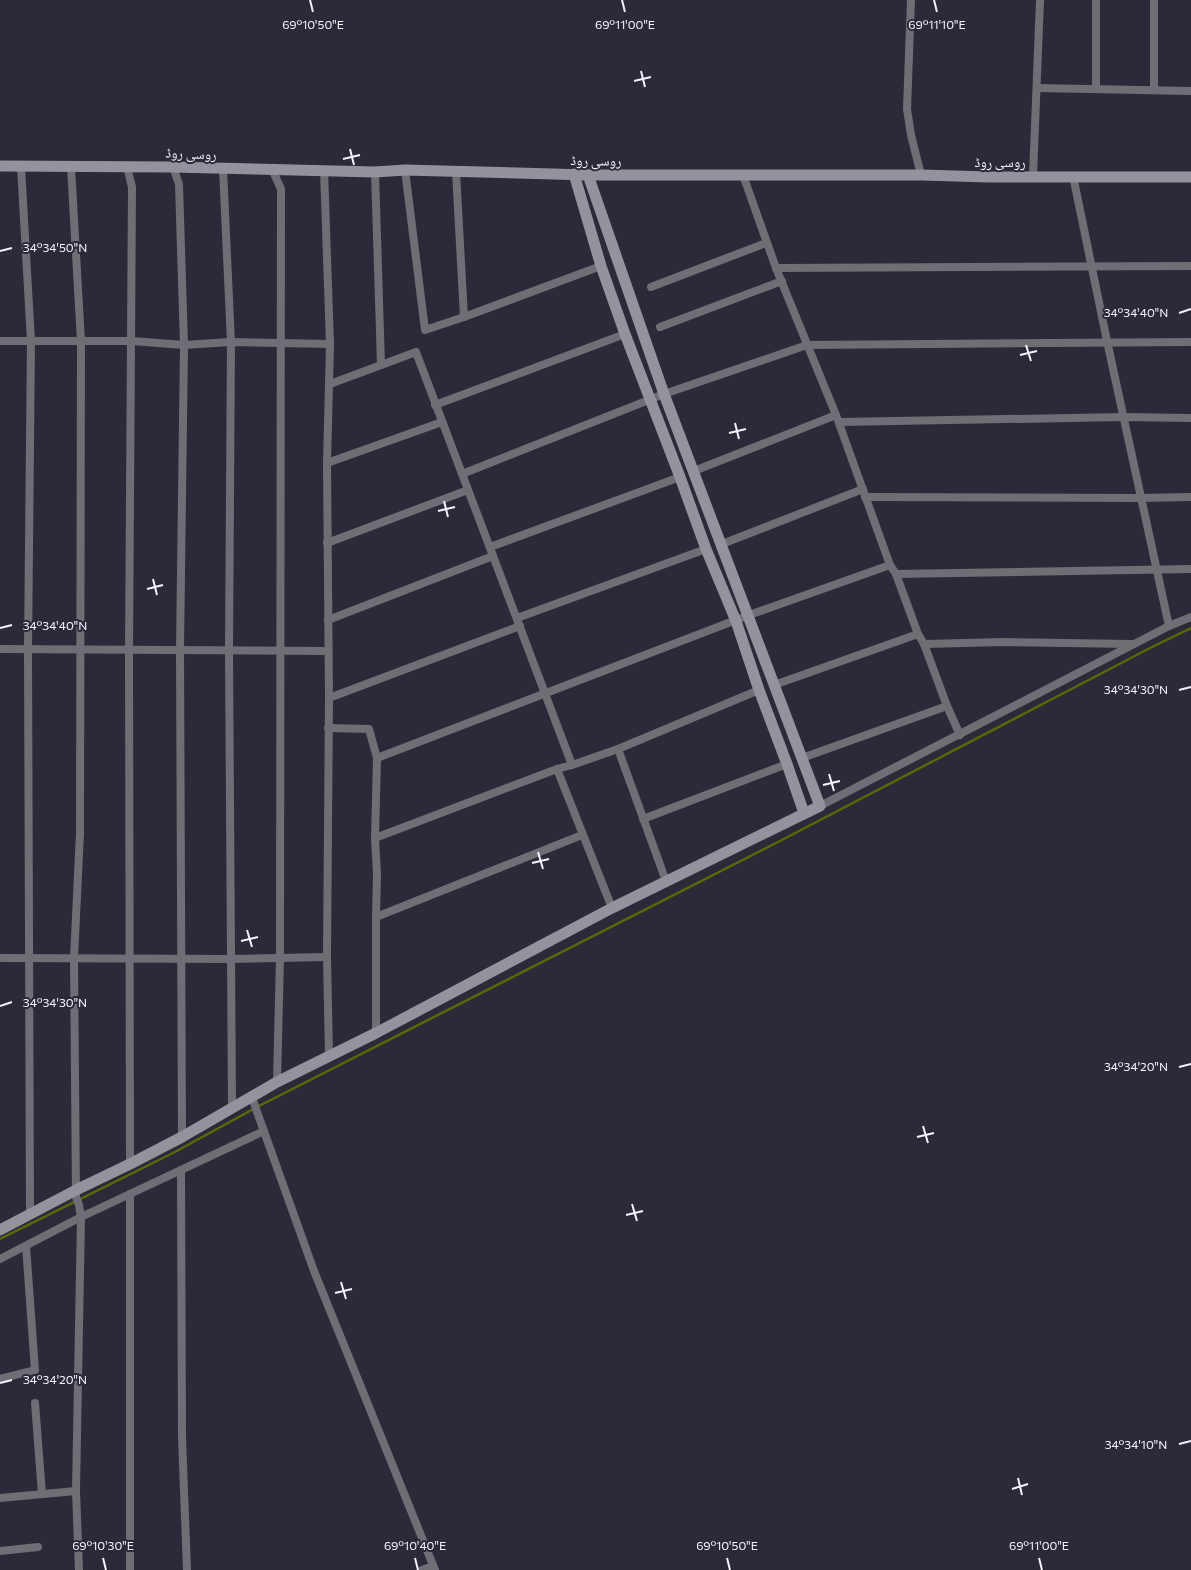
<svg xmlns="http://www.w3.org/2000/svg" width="1191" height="1570" viewBox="0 0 1191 1570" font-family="Commissioner,'Noto Naskh Arabic',sans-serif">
<rect width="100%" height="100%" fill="#2b2a38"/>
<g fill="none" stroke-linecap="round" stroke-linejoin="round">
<polyline stroke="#596906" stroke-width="2.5" points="0,1239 173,1153 259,1106 778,842 1152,647 1191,628"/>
<g stroke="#6e6e75" stroke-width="8">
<polyline points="911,0 907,109 911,135 921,175"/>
<polyline points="1096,0 1096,89"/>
<polyline points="1037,88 1191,91"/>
<polyline points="1154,90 1154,0"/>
<polyline points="21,167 31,341 28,650 30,1213"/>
<polyline points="71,167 81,341 80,833 74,958 76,1197 79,1205 81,1217 76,1491 79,1570"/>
<polyline points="127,167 132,187 129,650 130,1164"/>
<polyline points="173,167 179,184 184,345 180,650 182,1137"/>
<polyline points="223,169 231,342 229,651 232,1107"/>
<polyline points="272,169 281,189 280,958 277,1082"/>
<polyline points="324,170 330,344 327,463 329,698 327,957 329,1056"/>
<polyline points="405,170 425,330 464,317 601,266"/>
<polyline points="375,172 381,365"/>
<polyline points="456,172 464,317"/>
<polyline points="743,175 776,268 836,415 890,565 896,574 918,634 924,644 947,706 960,735"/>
<polyline points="1033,176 1040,0"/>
<polyline points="1073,176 1107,341 1169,626"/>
<polyline points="776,268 1191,266"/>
<polyline points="651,287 766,243"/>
<polyline points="660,327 782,281"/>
<polyline points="0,341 132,341 184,345 231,342 330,344"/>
<polyline points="330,384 416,352 572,765"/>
<polyline points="435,405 625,334"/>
<polyline points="839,422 1123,417 1191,418"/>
<polyline points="327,463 442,422"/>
<polyline points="694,471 836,415"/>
<polyline points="462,474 664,394 807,345 1191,342"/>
<polyline points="865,497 1140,498 1191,497"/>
<polyline points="327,543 468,490"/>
<polyline points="722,544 863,489"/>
<polyline points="490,547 680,477"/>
<polyline points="896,574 1191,569"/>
<polyline points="517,618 706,549"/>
<polyline points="328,620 493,556"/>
<polyline points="924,644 1003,642 1132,644"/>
<polyline points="0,649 328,651"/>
<polyline points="774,685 918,634"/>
<polyline points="329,698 520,626"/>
<polyline points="328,728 369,729 377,758 375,838 377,875 376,917 376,1033"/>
<polyline points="618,749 666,881"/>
<polyline points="377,758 749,615 890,565"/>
<polyline points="802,758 947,706"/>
<polyline points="557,769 612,908"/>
<polyline points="820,806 1169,626 1191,617"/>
<polyline points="643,819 787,764"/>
<polyline points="375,838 557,769 572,765 618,749 759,690"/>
<polyline points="376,917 582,835"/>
<polyline points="0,958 231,959 327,957"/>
<polyline points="249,1098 254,1103 256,1109 314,1271 435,1570"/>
<polyline points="181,1170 182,1437 187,1570"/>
<polyline points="0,1259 81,1217 264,1131"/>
<polyline points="0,1379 35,1370 26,1246"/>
<polyline points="35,1403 42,1494"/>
<polyline points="0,1498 76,1491"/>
<polyline points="0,1551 38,1547"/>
<polyline points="130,1570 130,1194"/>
<polyline points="422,1570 433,1566"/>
</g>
<g stroke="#93939e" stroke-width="11">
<polyline points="0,166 173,167 375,172 405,170 588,175 921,175 989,177 1191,177"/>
<polyline points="574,174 601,266 625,334 680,477 706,549 736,621 759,690 787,764 804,813"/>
<polyline points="0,1230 76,1190 130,1164 182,1137 277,1082 376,1033 612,908 820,806 664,394 588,175"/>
</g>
</g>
<path fill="none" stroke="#f4f3fd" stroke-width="2" d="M310,0L313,12M622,0L625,12M934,0L937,12M641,71L645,87M634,81L651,77M350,149L354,165M343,159L360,155M0,251L12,248M1179,313L1191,309M1026,345L1031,361M1020,355L1037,351M735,423L739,439M729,433L746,429M444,501L448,517M438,511L455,507M153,579L157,595M147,589L163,585M0,628L12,625M1179,690L1191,687M829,774L834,791M823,785L840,781M538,852L543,869M532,863L549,859M247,930L252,947M241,941L258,937M0,1006L12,1002M1179,1067L1191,1064M923,1126L928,1143M917,1137L934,1133M632,1204L637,1221M626,1215L643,1211M341,1282L346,1299M335,1293L352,1289M0,1383L12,1380M1179,1444L1191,1441M1018,1478L1022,1495M1012,1489L1028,1484M103,1558L106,1570M415,1558L418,1570M727,1558L730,1570M1039,1558L1042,1570"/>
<g text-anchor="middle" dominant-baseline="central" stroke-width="4" stroke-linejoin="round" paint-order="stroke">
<g font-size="14" fill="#f4f3fd" stroke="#2b2a38">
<text transform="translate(191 153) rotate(2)">روسی روڈ</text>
<text transform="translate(596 160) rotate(1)">روسی روڈ</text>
<text x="1000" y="161">روسی روڈ</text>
</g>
</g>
<g font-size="12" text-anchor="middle" fill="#f4f3fd" stroke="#2b2a38" stroke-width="4" stroke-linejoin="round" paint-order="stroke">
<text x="313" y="29">69°10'50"E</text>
<text x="625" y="29">69°11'00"E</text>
<text x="937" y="29">69°11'10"E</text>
<text x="55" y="252">34°34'50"N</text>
<text x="1136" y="317">34°34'40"N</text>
<text x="55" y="630">34°34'40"N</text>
<text x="1136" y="694">34°34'30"N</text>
<text x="55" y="1007">34°34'30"N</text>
<text x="1136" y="1071">34°34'20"N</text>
<text x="55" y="1384">34°34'20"N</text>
<text x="1136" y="1449">34°34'10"N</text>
<text x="103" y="1550">69°10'30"E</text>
<text x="415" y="1550">69°10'40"E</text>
<text x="727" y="1550">69°10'50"E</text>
<text x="1039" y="1550">69°11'00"E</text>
</g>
</svg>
